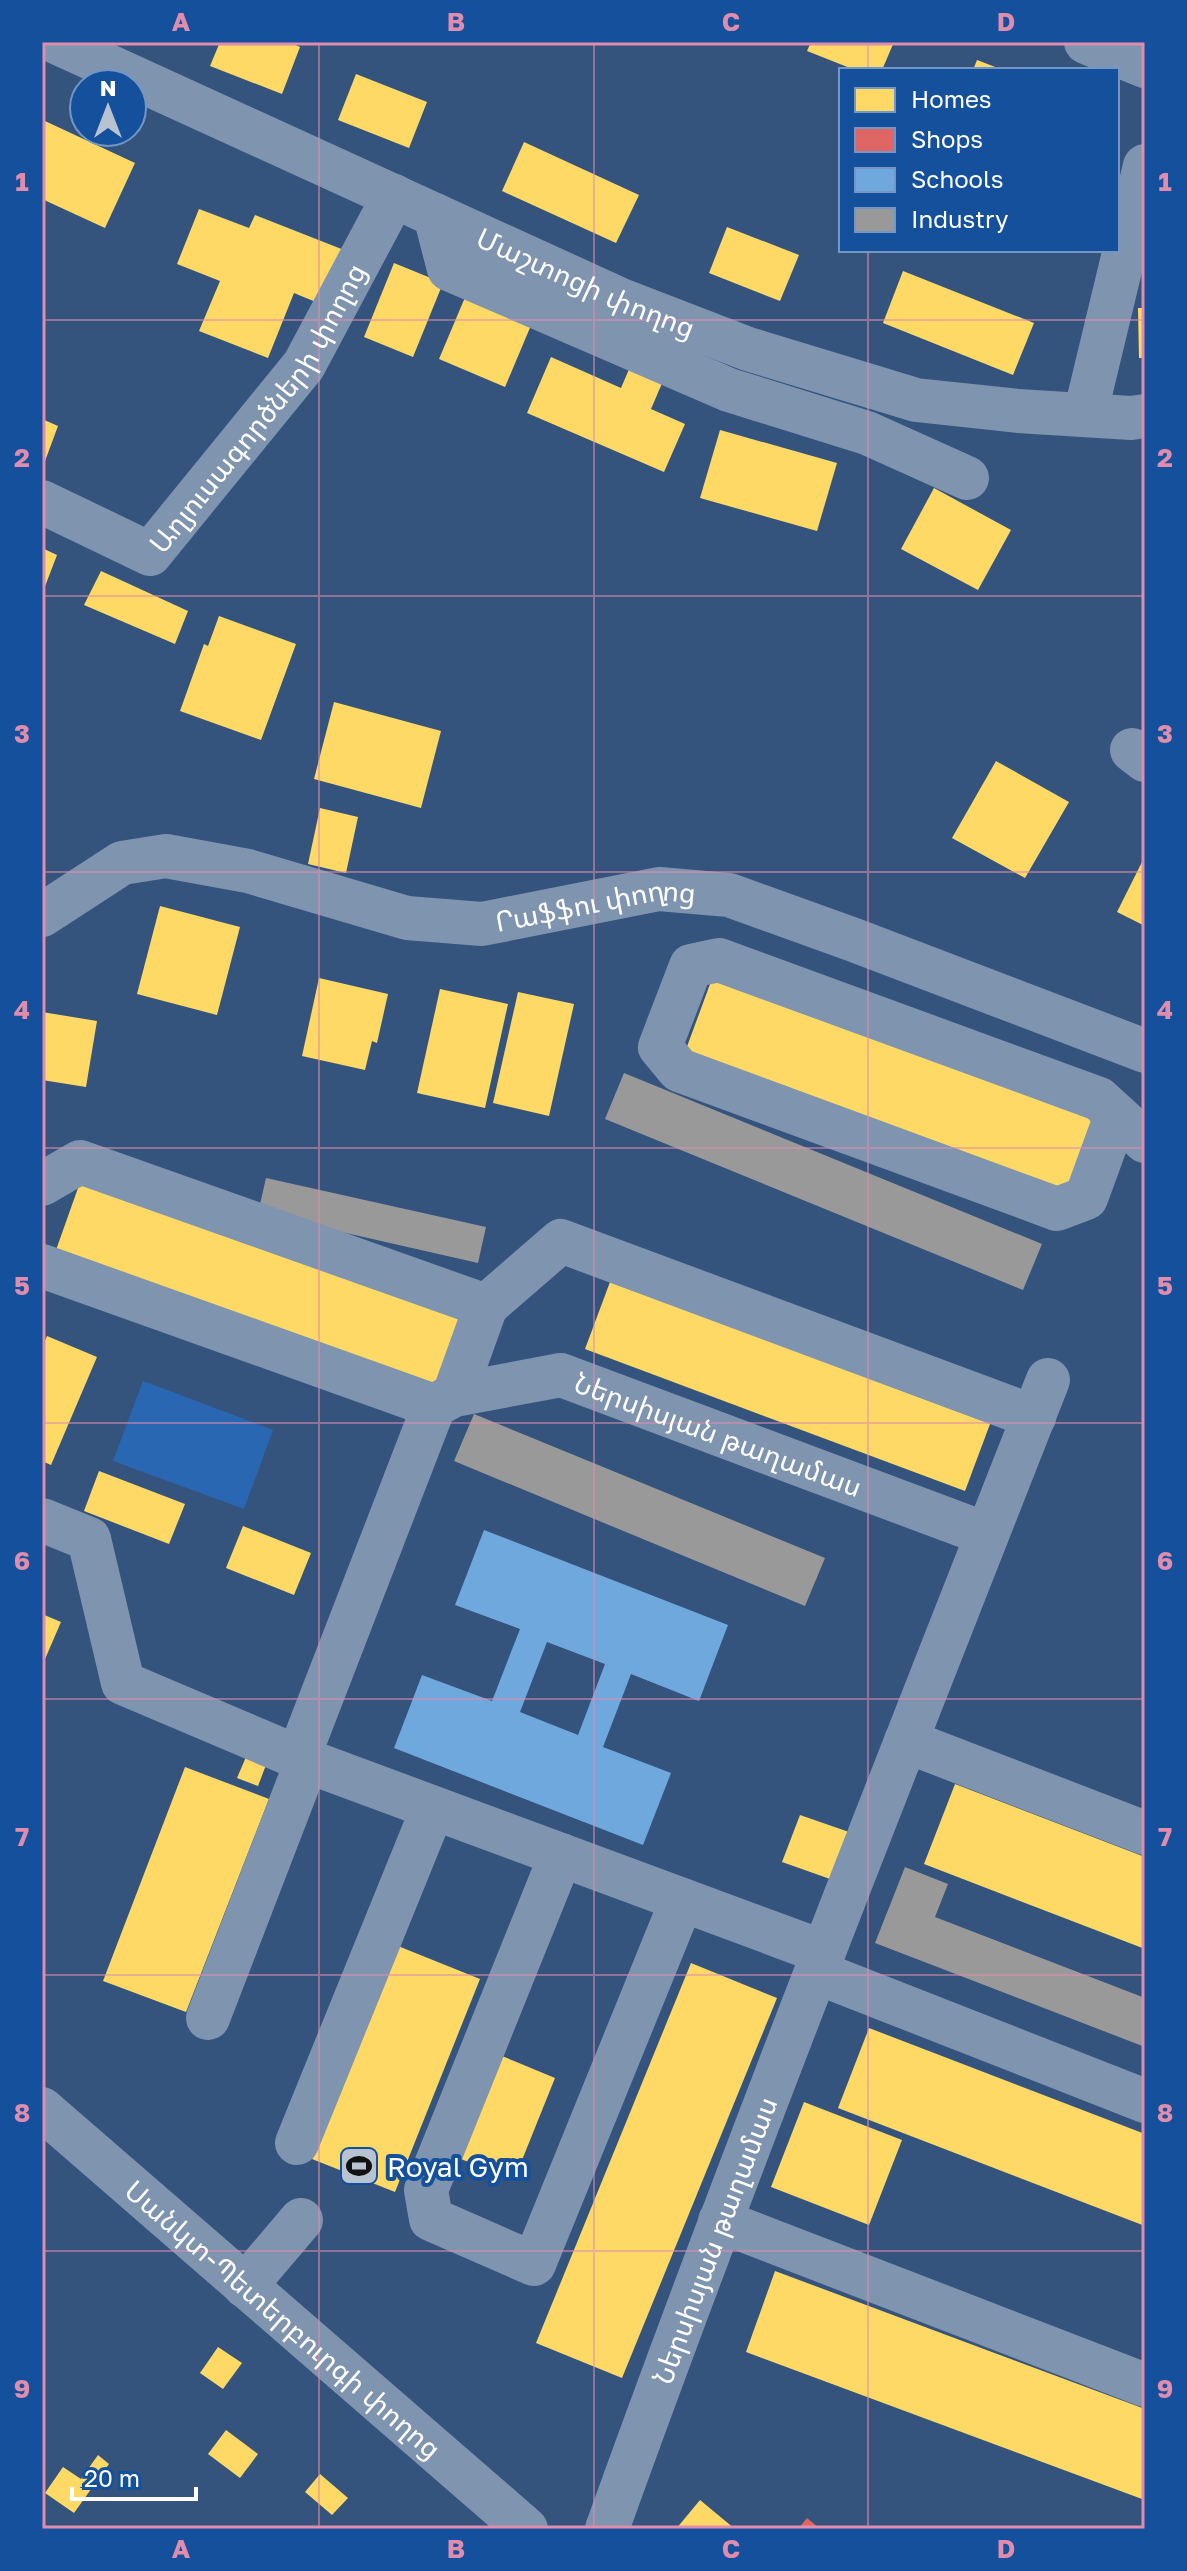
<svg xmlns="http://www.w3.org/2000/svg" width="1187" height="2571" viewBox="0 0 1187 2571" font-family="'Golos Text','Noto Sans Armenian',sans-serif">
<rect width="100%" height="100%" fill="#34547e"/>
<polygon fill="#2a67b3" points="143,1381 273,1430 244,1509 113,1461"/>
<g fill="#ffd966">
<polygon points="220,42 288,42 300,47 282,94 210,66"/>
<polygon points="811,42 894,42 882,70 855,70 807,51"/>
<polygon points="977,60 1003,70 973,70"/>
<polygon points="356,74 427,102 409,148 338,120"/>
<polygon points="45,121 135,163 105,228 42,199 42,127"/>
<polygon points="524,142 639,195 616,243 502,191"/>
<polygon points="199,209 249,228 255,215 344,250 323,305 294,293 268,358 199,331 220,281 177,264"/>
<polygon points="727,227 799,255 780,301 709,273"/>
<polygon points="394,263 443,283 413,357 364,337"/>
<polygon points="903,271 1034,323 1013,375 883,323"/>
<polygon points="466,295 532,323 505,387 439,359"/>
<polygon points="1138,308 1145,308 1145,358 1139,358"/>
<polygon points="551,357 621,388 633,360 666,374 651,409 685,424 664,472 527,413"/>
<polygon points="42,419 58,426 45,461 42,459"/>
<polygon points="720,430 837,463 817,531 700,498"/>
<polygon points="934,488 1011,530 978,590 901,549"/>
<polygon points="42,548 57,555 44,589 42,588"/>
<polygon points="101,571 188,611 175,644 84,605"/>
<polygon points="219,616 296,644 261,740 180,711 204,644 208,646"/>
<polygon points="334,702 441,731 421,808 314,779"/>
<polygon points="996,761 1069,802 1025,878 952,838"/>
<polygon points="320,808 358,817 346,873 308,864"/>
<polygon points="1142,862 1145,864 1145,926 1117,912"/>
<polygon points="160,906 240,927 217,1015 137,994"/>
<polygon points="713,976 1093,1116 1066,1191 685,1052"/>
<polygon points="319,978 388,994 377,1043 372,1041 365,1070 302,1056"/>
<polygon points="440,989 508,1004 485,1108 417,1093"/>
<polygon points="518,992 574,1004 549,1116 493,1103"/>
<polygon points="42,1012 97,1021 86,1087 42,1080"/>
<polygon points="83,1174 465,1310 438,1386 56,1250"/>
<polygon points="613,1274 993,1416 965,1491 585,1349"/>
<polygon points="47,1336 97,1357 51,1465 42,1461 42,1348"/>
<polygon points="99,1471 185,1504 169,1544 84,1511"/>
<polygon points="243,1526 311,1553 294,1595 226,1568"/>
<polygon points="42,1614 61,1622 42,1666"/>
<polygon points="246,1757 266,1765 258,1786 237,1778"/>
<polygon points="185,1767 269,1799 186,2012 103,1981"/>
<polygon points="955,1784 1145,1857 1145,1949 924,1864"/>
<polygon points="800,1815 849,1832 833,1880 782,1862"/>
<polygon points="398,1946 480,1979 395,2192 312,2159"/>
<polygon points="691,1963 777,1998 622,2378 536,2343"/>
<polygon points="869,2028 1145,2134 1145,2226 838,2108"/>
<polygon points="502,2056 555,2078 514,2180 461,2159"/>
<polygon points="804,2102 902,2140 869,2225 771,2187"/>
<polygon points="775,2271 1145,2409 1145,2490 1142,2499 746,2352"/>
<polygon points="218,2347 242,2363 223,2389 200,2373"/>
<polygon points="226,2430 258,2454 240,2478 208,2454"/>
<polygon points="98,2455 109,2464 74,2513 45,2493 63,2467 81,2479"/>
<polygon points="320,2474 348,2498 332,2515 305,2492"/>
<polygon points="700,2500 735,2529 676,2529"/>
</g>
<polygon fill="#e06666" points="807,2518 820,2529 798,2529"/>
<path fill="#6fa8dc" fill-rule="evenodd" d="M484,1530L728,1625L699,1701L631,1674L603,1747L671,1773L643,1845L394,1748L422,1675L492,1701L520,1629L455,1605ZM547,1642L605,1664L578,1735L520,1712Z"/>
<g fill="#999">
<polygon points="624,1073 1042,1244 1023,1290 605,1119"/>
<polygon points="266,1178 486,1227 478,1263 258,1213"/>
<polygon points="474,1414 825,1558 805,1606 454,1461"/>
<polygon points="905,1867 948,1884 935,1917 1145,1998 1145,2047 875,1943"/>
</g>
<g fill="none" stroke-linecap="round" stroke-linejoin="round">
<g stroke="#7f94af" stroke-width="44">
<path id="s1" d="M56,42L621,300L748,349L916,400L1018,411L1131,418L1145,416"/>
<polyline points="1086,42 1145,66"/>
<polyline points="435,215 449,269 729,390 867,433 967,478"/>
<polyline points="1085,415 1145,166"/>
<path id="s2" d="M42,502L150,554L304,365L394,196"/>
<polyline points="1132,750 1145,760"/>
<path id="s3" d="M42,915L122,863L166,856L248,871L407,918L482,924L659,889L729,895L854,940L1145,1051"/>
<polyline points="1116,1116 1086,1198 1057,1209 679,1070 660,1047 691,966 719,960 1099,1099 1145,1141"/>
<polyline points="42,1184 80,1162 486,1306 561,1241 1034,1417"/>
<path id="s4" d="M42,1266L434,1406L454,1395L561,1375L986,1534"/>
<polyline points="454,1395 486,1306"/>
<polyline points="42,1520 89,1539 123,1683 307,1761 823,1952"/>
<polyline points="906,1741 1145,1833"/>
<polyline points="298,1758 434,1406"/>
<polyline points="561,1855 426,2190 431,2219 534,2264 682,1900"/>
<polyline points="816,1972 1145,2101"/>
<polyline points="208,2018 307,1761"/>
<path id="s5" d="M42,2109L526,2529"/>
<polyline points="297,2143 433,1808"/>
<polyline points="720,2221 1145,2385"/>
<polyline points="245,2286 301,2220"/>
<path id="s6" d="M607,2529C746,2143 898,1762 1048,1380"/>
</g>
</g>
<path fill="none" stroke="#e08cad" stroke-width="2" stroke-opacity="0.55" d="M319,42V2529M594,42V2529M868,42V70M868,250V2529M42,320H1145M42,596H1145M42,872H1145M42,1148H1145M42,1423H1145M42,1699H1145M42,1975H1145M42,2251H1145"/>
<defs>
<g id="stadium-square" transform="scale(2)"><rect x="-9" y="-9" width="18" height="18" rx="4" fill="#b8c3d2" stroke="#15509d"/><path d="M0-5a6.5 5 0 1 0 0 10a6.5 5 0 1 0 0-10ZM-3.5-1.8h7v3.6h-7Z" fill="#111"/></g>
</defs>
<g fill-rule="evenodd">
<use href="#stadium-square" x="359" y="2166"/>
</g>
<g text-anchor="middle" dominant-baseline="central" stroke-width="8" stroke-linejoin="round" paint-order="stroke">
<g font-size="28" fill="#fff" stroke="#15509d">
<text stroke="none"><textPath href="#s1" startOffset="582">Մաշտոցի փողոց</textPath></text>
<text stroke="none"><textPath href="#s2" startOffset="302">Աղյուսագործների փողոց</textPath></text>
<text stroke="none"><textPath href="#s3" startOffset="580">Րաֆֆու փողոց</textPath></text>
<text stroke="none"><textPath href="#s4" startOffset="716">Ներսիսյան թաղամաս</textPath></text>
<text stroke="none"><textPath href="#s6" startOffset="308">Ներսիսյան թաղամաս</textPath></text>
<text stroke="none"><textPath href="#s5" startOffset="320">Սանկտ-Պետերբուրգի փողոց</textPath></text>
</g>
<g font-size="28" fill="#fff" stroke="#15509d" text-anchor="start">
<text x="387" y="2166">Royal Gym</text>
</g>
</g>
<rect width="1187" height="2571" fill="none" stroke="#15509d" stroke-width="88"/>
<rect x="839" y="68" width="280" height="184" fill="#15509d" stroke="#7396c4" stroke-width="2"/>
<rect x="855" y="88" width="40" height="24" fill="#ffd966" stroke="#7396c4" stroke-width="2"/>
<text x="911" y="108" font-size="24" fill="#ffffff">Homes</text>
<rect x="855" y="128" width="40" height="24" fill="#e06666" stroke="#7396c4" stroke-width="2"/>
<text x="911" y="148" font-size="24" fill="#ffffff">Shops</text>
<rect x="855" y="168" width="40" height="24" fill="#6fa8dc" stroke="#7396c4" stroke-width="2"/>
<text x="911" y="188" font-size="24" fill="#ffffff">Schools</text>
<rect x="855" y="208" width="40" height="24" fill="#999999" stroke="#7396c4" stroke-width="2"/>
<text x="911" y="228" font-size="24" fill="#ffffff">Industry</text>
<g transform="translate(108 108)"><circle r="38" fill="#15509d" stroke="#7396c4" stroke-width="2"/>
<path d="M0-6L14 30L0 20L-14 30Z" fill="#b8c3d2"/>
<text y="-12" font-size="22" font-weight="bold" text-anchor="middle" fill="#ffffff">N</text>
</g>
<path d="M72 2487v12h124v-12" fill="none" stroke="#ffffff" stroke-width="4"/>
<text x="84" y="2487" font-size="24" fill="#ffffff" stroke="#15509d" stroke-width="6" paint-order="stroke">20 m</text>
<rect x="44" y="44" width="1099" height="2483" fill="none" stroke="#e08cad" stroke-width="3"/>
<g font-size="26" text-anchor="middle" font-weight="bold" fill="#e08cad">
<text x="181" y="31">A</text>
<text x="456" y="31">B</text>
<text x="731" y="31">C</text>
<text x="1006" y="31">D</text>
<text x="22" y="191">1</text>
<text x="1165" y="191">1</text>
<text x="22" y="467">2</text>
<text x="1165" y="467">2</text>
<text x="22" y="743">3</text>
<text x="1165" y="743">3</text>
<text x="22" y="1019">4</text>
<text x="1165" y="1019">4</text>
<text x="22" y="1295">5</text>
<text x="1165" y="1295">5</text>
<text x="22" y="1570">6</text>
<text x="1165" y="1570">6</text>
<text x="22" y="1846">7</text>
<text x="1165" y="1846">7</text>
<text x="22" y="2122">8</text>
<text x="1165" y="2122">8</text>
<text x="22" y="2398">9</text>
<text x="1165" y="2398">9</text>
<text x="181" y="2558">A</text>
<text x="456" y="2558">B</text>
<text x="731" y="2558">C</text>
<text x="1006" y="2558">D</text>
</g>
</svg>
